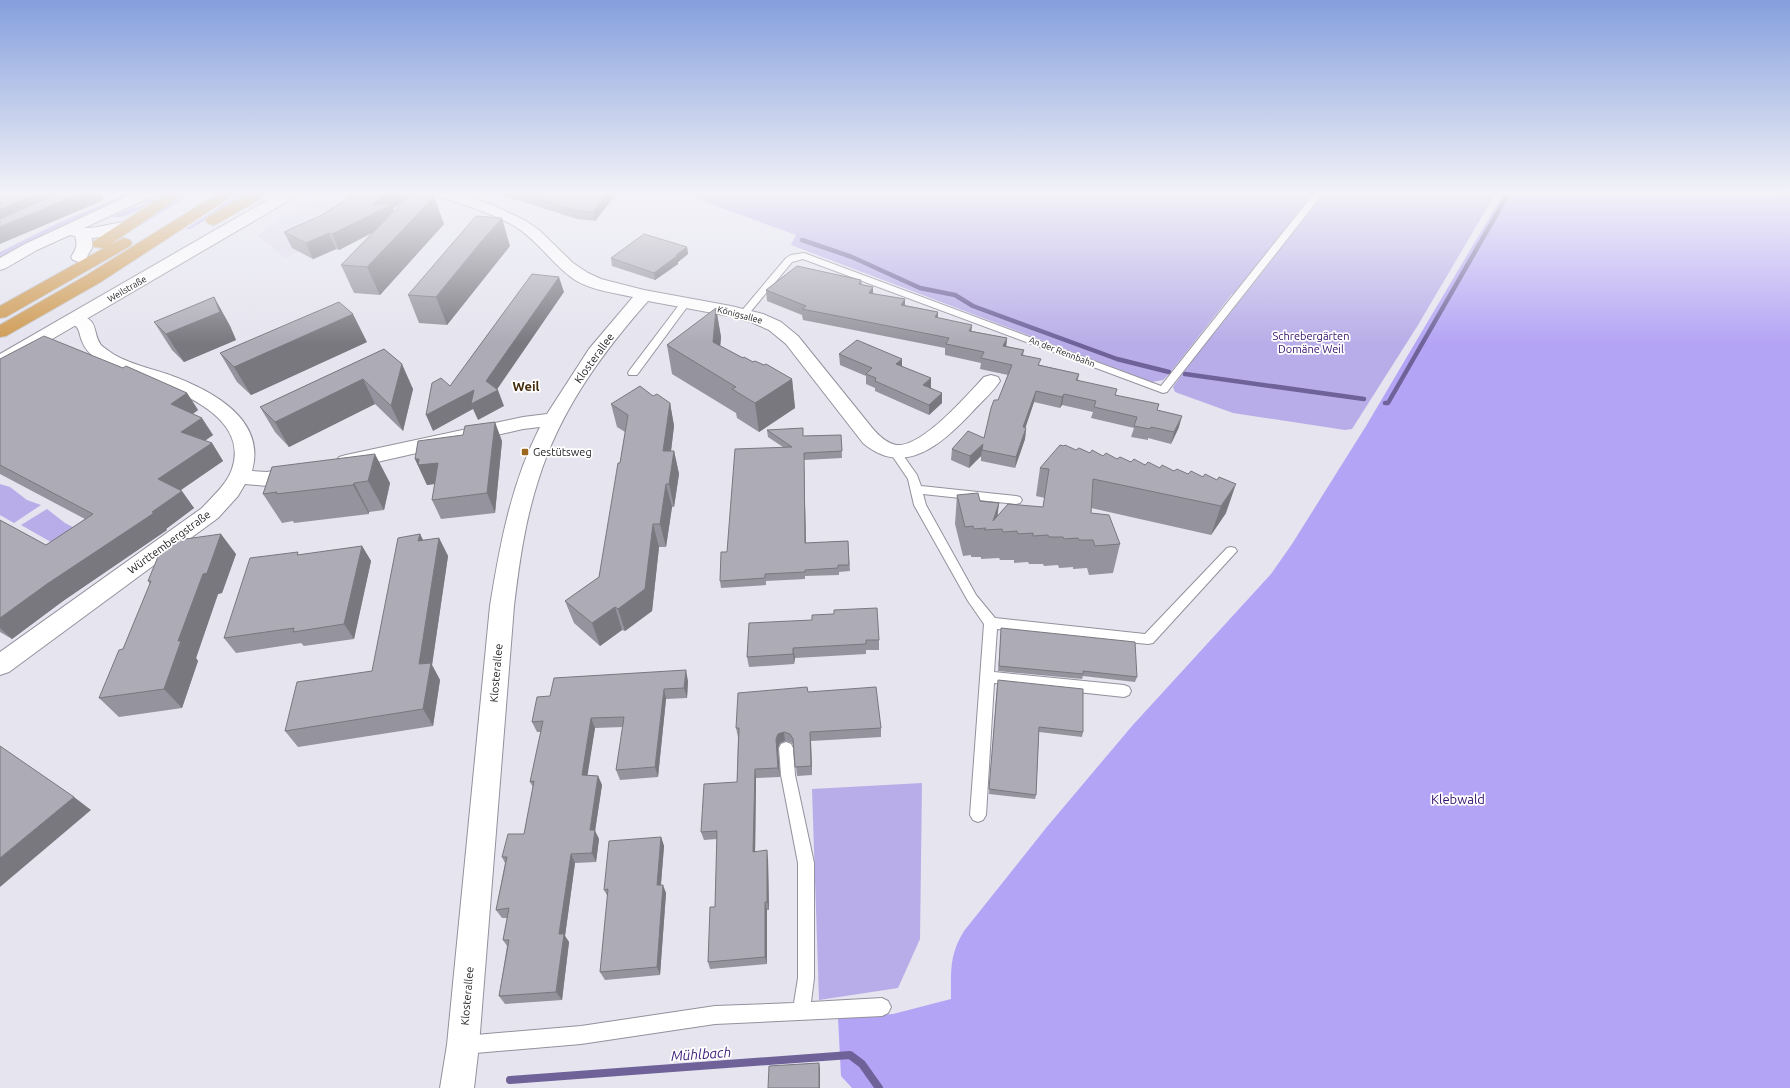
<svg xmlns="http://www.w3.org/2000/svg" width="1790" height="1088" viewBox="0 0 1790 1088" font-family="Ubuntu,sans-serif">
<rect width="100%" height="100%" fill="#e5e4ef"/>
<polygon fill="#dcd9ec" points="324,199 339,207 352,243 313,260 300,251 285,258 257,235 266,230 263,229 313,200"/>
<g fill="#b8ade8">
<polygon points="186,191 191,191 190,193 192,194 116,240"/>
<polygon points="243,191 257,191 190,229 186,229"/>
<polygon points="675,191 1317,191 1236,293 1232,294 1169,374 1163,380 1152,382 791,245 796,235"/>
<polygon points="1326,191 1497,191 1418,325 1352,429 1345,430 1233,413 1175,392 1173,387 1186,369"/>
<polygon points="131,192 138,194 41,236 0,258 0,252 56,224"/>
<path d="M149,199L155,200C142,208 128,219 112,217L133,207L136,208L146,203L144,201Z"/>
<polygon points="0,484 10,487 27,500 41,505 14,523 0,515"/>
<polygon points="47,509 65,523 75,528 58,546 21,525"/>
<polygon points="922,783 920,939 898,988 819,1000 812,789"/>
</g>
<path fill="#b4a4f5" d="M1505,191H1790V1088H852L841,1076L838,1018L893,1014L951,999C951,972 949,955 964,931L1046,828L1132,726L1271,574L1292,544L1366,426Z"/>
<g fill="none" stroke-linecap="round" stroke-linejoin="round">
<g stroke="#6e6299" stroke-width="4.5">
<polyline points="802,240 852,257 920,288 955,295 973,306 1117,359 1169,372"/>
<polyline points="1185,374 1364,399"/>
<polyline points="1385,403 1388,403 1510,191"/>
</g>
<polyline stroke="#6e6299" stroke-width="8" points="510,1080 850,1055 862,1064 879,1088"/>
<g stroke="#93919c" stroke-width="2">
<g id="service">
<polygon points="1316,191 1325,191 1167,392 1163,393 803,259 792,262 747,316 744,317 739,314 786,258 791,255 804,253 1161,386"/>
<polygon points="685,300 690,303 637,375 629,375 628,373 629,371 682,301"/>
<polygon points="894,447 898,448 917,475 921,486 1016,496 1020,497 1022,500 1020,503 1016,504 923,494 926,505 976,595 995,618 1145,634 1227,548 1231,547 1235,548 1237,551 1153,643 1148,644 997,629 994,672 1124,685 1129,687 1131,691 1129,695 1124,697 994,683 986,815 983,820 978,822 973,820 970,815 984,624 968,601 914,505 908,479 889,451 890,448"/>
<polygon points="786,742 791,744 793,748 795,775 814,863 814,978 811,1002 882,998 888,1001 891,1007 888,1013 882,1016 715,1024 581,1044 464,1054 458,1051 455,1045 458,1039 464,1036 581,1026 715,1006 794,1003 798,978 798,863 781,775 779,748 781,744"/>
</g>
</g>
<g stroke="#93919c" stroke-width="2">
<g id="minor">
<path d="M139,191H159L157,194L84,228C100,229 123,219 134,222L137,225C131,233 102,237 92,238V248L85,260L79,262L73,260L71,257C76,250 78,245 75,236L70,235L37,250L6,268L0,270V258L25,244Z"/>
<path d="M429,191H452L495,206L526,221L539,230L573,263L588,273L601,279L644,290L731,306L763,314L781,322L798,336L873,429C879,436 887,443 896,445C922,448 967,395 984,377L991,375L998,377L1000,381C993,392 982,401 973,411C944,442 905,479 863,443L786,344L769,330L751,322L729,316L648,301C601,354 559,412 538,481C525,521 519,564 514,606L479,1045L474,1088H440L447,1045L490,606C500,544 511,484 540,427L523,429L346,469L339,467L336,462L339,457L346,455L523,417L547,414L589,349L633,297C614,293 591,290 575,280C553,265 538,241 516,227C490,211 459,204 431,194Z"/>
<path d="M76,314C101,320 91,331 101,345C104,348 109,351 113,354C130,364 149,368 167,374C209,389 267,418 252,471L267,472L297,466L304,468L307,473L304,478L267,486L245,484L238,496L218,518L9,672L0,675V652L202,508C213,496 227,484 232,469C248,422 192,397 156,383C138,376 117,372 100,361C92,356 85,350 82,341C80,337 80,333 78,329C76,325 70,323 67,319L70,315Z"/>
</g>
</g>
<g stroke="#93919c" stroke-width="2">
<polygon id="tertiary" points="283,191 302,191 300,194 6,366 0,368 0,354"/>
</g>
<g stroke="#c4c4c5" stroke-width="2">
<g id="trunk">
<polygon points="170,191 188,191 111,244 124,238 130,240 132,243 130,246 6,317 0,318 0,306 104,248 94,247 92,244 94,241"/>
<polygon points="222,191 240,191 99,283 6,336 0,337 0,325 87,275"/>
<polygon points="252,191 271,191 269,194 218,223 213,225 208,223 205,220 208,217"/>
</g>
</g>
<use href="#service" fill="#fff" fill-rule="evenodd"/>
<use href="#minor" fill="#fff" fill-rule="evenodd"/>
<use href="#tertiary" fill="#fff" fill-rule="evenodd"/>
<use href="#trunk" fill="#cf9b53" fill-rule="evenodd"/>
</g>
<g fill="#95939d" fill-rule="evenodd">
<polygon points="494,191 615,191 616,194 595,221 577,219 495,193"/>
<path d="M413,194L411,195L434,197L444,224L380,295L354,293L341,265L373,232L339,250L336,249L313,259L292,248L284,232ZM406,199L394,212L393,209Z"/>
<polygon points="510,246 490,271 447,325 419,323 408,295"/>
<polygon points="687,247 688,254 678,262 678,264 655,280 612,266 611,258"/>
<polygon points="861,280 862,285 873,287 873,293 905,305 938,312 938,318 972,331 1007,338 1006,346 1024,350 1023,356 1040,365 1079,374 1078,380 1157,411 1179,427 1171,444 1148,438 1148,440 1131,437 1134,428 1091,418 1093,412 1062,405 1060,408 1034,402 1025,428 1026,428 1025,439 1015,468 981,461 981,456 969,468 951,460 952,449 984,438 1008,375 980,369 981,363 945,355 945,348 803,320 802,315 767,301 766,290"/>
<polygon points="214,297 230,326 236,340 184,362 172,350 154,322"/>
<polygon points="716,308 721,337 720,346 743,358 764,365 792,379 795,408 759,432 737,418 736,413 672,374 667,345"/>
<polygon points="367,342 251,395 237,382 220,353"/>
<polygon points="384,349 413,389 403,431 375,404 289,447 275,432 260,407"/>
<polygon points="839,354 902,359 902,366 931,388 942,393 942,403 929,415 875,391 875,388 866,384 866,376 840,365"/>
<polygon points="0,359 187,393 198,410 193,414 213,435 205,441 212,443 223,461 180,490 194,508 166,529 167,530 63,601 12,639 0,632 0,520 46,545 85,519 0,474"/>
<polygon points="653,396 670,403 674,426 671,451 674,451 679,474 674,507 672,507 666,547 659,547 652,611 625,631 622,630 600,646 574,623 565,601 599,577 620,463 625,432 617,427 611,404"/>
<polygon points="767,430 804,436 841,435 842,458 804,460 806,543 848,541 850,571 839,572 839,575 805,576 805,579 766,581 766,585 721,588 720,581 727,552 783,447 768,437"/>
<polygon points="502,441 495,513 441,519 432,500 435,484 427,485 415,459"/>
<polygon points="1076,450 1203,477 1226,513 1211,535 1091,508 1091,513 1120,544 1113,573 1089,575 1087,568 1073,569 1073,567 1059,568 1058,565 1044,566 1043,564 1029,564 1028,562 1014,563 1014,560 1000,560 999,558 981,559 981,557 971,557 971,555 963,556 955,524 957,495 980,501 999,503 997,515 1043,507 1045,498 1036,496 1040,468"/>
<polygon points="272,467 390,483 384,510 369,512 369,514 294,523 293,521 282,523 263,494"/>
<polygon points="420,534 423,540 439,538 448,556 432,665 440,680 433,726 298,747 285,731 372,671"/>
<polygon points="362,546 371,561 354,639 304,646 301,643 236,653 224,638 300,555"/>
<polygon points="236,554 222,593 218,594 196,658 198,661 182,708 119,717 99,698 123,649 150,584 148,581"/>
<polygon points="749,623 879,640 879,650 866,650 866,654 795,658 794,664 749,667 747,657"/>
<polygon points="1001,633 1137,677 1135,682 1083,676 1082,679 998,671"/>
<polygon points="688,681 687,698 666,699 658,777 620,780 616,770 623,727 595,728 587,775 598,776 602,785 595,831 599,839 596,862 575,863 565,936 569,942 562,1000 505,1004 499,996 507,946 503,940 507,918 502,918 496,910 505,863 502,857 524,834 533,787 530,782 541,732 537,732 532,722 550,696"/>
<polygon points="997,685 1083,732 1082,737 1039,732 1036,795 1035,799 989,794"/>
<polygon points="807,687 808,692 881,728 881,737 811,741 812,775 797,776 794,746 792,743 785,741 780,743 778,748 780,777 756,778 755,851 768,859 769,910 767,910 767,964 710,969 708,962 715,907 717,839 704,840 701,832 737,782 738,737 736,728"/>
<polygon points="661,837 664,846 661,885 666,893 660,975 605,980 600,972 608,897 604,890"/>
</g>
<g fill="#79787f">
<polygon points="44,191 81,191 0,226 0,210"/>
<polygon points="86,191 98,191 104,200 0,244 0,227"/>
<polygon points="389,191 412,191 413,194 393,209 397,220 339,250 332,234"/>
<polygon points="609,191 615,191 616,194 595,221 593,212"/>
<polygon points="434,197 444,224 380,295 367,267"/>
<polygon points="502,218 510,246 490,271 447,325 436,297 480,243"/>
<polygon points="329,233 336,249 313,259 306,243"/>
<polygon points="687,247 688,254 678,262 678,264 655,280 654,273"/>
<polygon points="559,277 564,292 496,391 498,390 504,406 478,420 473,409 433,431 426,415 486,381"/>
<polygon points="873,287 873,298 869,293"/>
<polygon points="214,297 230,326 236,340 184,362 166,334"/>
<polygon points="905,299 905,310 901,305"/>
<polygon points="716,308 721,337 718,370 713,342"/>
<polygon points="938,312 937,323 935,317"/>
<polygon points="353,314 367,342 251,395 234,367"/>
<polygon points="972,325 971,336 969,331"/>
<polygon points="1007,338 1006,349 1003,346"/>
<polygon points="902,359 902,369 896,364"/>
<polygon points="402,364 413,389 403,431 391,406"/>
<polygon points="931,378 931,389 923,385"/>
<polygon points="363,379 375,404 289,447 275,422"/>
<polygon points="792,379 795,408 759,432 755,403"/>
<polygon points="1036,391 1034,402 1022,438 1023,427"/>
<polygon points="187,393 198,410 182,421 171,404"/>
<polygon points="942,393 942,403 929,415 929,405"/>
<polygon points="1064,394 1062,405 1060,408 1062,397"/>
<polygon points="670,403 674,426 668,475 663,451"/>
<polygon points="1182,416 1179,427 1171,444 1174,432"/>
<polygon points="202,418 213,435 192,449 181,432"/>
<polygon points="495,422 502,441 495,513 487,493"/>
<polygon points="1026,428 1025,439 1015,468 1016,457"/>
<polygon points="212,443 223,461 171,497 158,479"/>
<polygon points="983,444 981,456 969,468 970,456"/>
<polygon points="674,451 679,474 674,507 669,484"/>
<polygon points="804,453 804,460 806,550 805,543"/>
<polygon points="375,454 390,483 384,510 368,481"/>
<polygon points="415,459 419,459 438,463 447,482 427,485"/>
<polygon points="354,483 369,512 369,514 353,485"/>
<polygon points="666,484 672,507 666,547 660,524"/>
<polygon points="1236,484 1226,513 1211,535 1221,506"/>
<polygon points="182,491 194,508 166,529 167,530 63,601 12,639 0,628 0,618 47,584"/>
<polygon points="999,503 996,530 993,521"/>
<polygon points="653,524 659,547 652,611 625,631 618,609"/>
<polygon points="221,534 236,554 222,593 218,594 196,658 198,661 182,708 164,689 178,641 203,574"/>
<polygon points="420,534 429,552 418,541"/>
<polygon points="439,538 448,556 432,665 440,680 433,726 423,709 419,664"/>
<polygon points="362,546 371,561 354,639 344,624"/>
<polygon points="615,607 622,630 600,646 592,623"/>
<polygon points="793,648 795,658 794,664 793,654"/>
<polygon points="686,670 688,681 687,698 684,688"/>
<polygon points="664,689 666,699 658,777 655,767"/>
<polygon points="591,718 595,728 586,785 582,775"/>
<polygon points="784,732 785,741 780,743 778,748 780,777 778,768 776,739 778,734"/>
<polygon points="810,732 811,741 812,775 811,766"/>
<polygon points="755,769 756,778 755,860 753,852"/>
<polygon points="598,776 602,785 595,831 599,839 596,862 592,853 590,830"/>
<polygon points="74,797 91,810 0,887 0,858"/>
<polygon points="661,837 664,846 660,894 657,885"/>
<polygon points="767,850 768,859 769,910 767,902"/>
<polygon points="571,854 575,863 565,936 569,942 562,1000 556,992 559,934"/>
<polygon points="663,885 666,893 660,975 657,967"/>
<polygon points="765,902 767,910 767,964 765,957"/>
<polygon points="819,1063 820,1069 820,1088 819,1088"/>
</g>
<g fill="#adabb6" stroke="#79787f">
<polygon points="0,191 44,191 0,210"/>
<polygon points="64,191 86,191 0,227 0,219"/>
<polygon points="359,191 389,191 373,204 391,205 332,234 329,233 306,243 284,232 322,215"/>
<polygon points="514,191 609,191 593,212 574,210"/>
<polygon points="410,195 434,197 367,267 341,265"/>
<polygon points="476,216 502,218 480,243 436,297 408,295"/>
<polygon points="644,234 687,247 676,255 677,256 654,273 611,258"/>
<polygon points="797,266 861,280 859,284 873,287 869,293 905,299 901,305 938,312 935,317 972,325 969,331 1007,338 1003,346 1024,350 1021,355 1041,359 1038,365 1079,374 1076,380 1117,389 1115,395 1159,404 1157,410 1182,416 1174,432 1151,427 1150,429 1134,426 1137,417 1094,407 1096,401 1064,394 1062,397 1036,391 1023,427 1026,428 1016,457 982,450 983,444 970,456 952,449 968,431 984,438 991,408 994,400 998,400 1012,365 981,358 984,352 946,344 949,338 802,309 806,306 766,290"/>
<polygon points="532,274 559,277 486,381 498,390 471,404 474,390 426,415 432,383 441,378 450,386"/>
<polygon points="214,297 220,312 166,334 154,322"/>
<polygon points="339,302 353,314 234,367 220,353"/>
<polygon points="716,308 713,342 743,358 744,357 753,362 755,361 764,365 766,364 792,379 755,403 732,389 736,387 667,345"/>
<polygon points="44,336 123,368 126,366 187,393 171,404 202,418 181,432 212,443 158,479 182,491 152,512 154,513 47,584 0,618 0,520 46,545 93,514 0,465 0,359"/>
<polygon points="857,340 902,359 896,364 931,378 923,385 942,393 929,405 875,381 876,378 866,374 872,368 839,354"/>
<polygon points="384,349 402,364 391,406 363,379 275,422 260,407"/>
<polygon points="640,386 653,396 657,394 670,403 663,451 674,451 669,484 666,484 660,524 653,524 645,589 618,609 615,607 592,623 565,601 599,577 618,463 620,463 628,415 611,404"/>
<polygon points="495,422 487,493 432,500 438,463 418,465 419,459 415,459 418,441 463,435 465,426"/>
<polygon points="803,428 803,436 841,435 842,451 804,453 805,543 848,541 849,565 838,565 838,568 805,570 805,572 765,574 765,578 720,581 721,552 727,552 735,449 792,447 767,430"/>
<polygon points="1060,445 1064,446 1065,445 1076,450 1079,448 1090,453 1092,450 1103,456 1106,453 1117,459 1120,457 1131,462 1134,459 1145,465 1148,462 1160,468 1162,465 1174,471 1177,469 1188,474 1191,471 1203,477 1205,474 1217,480 1219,477 1236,484 1221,506 1093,479 1091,513 1109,515 1120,544 1095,546 1093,540 1079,540 1078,538 1064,539 1063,537 1049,537 1048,535 1033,536 1033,533 1018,534 1017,531 1003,532 1002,529 984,530 986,528 974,529 973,526 965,527 957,495 978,493 980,501 999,503 993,521 1008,504 1043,507 1049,469 1040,468"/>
<polygon points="375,454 368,481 354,483 353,485 276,494 277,492 263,494 272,467"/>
<polygon points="221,534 207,573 203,574 178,641 181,641 164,689 99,698 119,650 123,649 151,581 148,581 164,542"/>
<polygon points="420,534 418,541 439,538 419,664 431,663 423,709 285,731 297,682 372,671 398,538"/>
<polygon points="362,546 344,624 293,632 294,628 224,638 250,558 298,552 297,555"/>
<polygon points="877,608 879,640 866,640 866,644 793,648 793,654 747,657 749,623 812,620 812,615 834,614 834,610"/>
<polygon points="1001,628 1135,642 1137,677 1083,671 1083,674 999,666"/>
<polygon points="686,670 684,688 664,689 655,767 616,770 624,717 591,718 582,775 598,776 590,830 595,830 592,853 571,854 559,934 564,934 556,992 499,996 509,940 503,940 509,908 496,910 507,857 502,857 508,834 524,834 534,781 530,782 543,721 532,722 537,697 550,696 554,678"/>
<polygon points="998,680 1083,689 1083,732 1039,727 1036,795 989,789"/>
<polygon points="807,687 808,692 876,687 881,728 810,732 811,766 795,767 793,739 790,734 784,732 778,734 776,739 778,768 755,769 753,852 767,850 767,902 765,902 765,957 708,962 710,907 715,907 717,831 701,832 704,784 737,782 739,728 736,728 738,693"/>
<polygon points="0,746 74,797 0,858"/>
<polygon points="661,837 657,885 663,885 657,967 600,972 608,889 604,890 609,841"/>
<polygon points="819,1063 819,1088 768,1088 769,1066"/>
</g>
<linearGradient id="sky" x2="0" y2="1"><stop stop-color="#859fdd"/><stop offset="0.56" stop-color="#f3f3f8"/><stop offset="1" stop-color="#f3f3f8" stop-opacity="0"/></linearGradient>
<rect width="1790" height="344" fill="url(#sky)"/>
<rect fill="#9c671f" stroke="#fff" stroke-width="1.5" x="521" y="448" width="8" height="8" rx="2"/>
<g text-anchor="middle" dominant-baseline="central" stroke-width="3.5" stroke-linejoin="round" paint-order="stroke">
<g font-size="9" fill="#1d1d21" stroke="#fff">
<text transform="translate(127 289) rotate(-30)">Weilstraße</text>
<text transform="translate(740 315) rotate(15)">Königsallee</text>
<text transform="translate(1062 352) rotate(21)">An der Rennbahn</text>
</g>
<g font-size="11" fill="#330e6c" stroke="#fff">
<text x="1311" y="336">Schrebergärten<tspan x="1311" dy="13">Domäne Weil</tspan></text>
</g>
<g font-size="11" fill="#1d1d21" stroke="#fff">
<text transform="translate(594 358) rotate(-54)">Klosterallee</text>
<text transform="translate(169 542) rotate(-36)">Württembergstraße</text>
<text transform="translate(496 673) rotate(-85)">Klosterallee</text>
<text transform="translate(467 996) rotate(-85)">Klosterallee</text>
</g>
<g font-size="11" fill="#1d1d21" stroke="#fff" text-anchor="start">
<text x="533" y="452">Gestütsweg</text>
</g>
<g font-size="13" font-weight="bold" fill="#432a08" stroke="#fff">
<text x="526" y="386">Weil</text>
</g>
<g font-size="13" fill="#330e6c" stroke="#fff">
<text x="1458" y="799">Klebwald</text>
</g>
<g font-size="14" font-style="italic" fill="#41227e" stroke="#fff">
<text transform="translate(701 1054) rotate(-4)">Mühlbach</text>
</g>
</g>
</svg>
